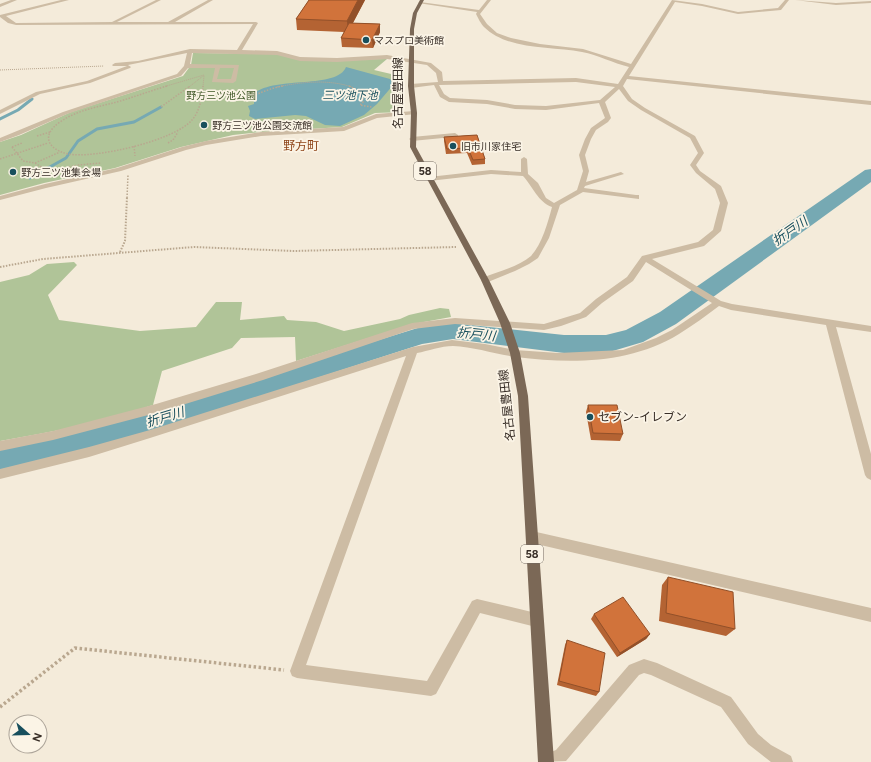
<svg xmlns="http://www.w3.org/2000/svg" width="871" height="762" viewBox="0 0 871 762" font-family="Figtree,'Noto Sans JP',sans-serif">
<rect width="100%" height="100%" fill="#f4ebda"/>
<g fill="#b0c498">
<polygon points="193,53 276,54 299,60 387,59 374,70 404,77 403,112 375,113 342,127 260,132 233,135 181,147 115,168 44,183 0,195 0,142 21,135 71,112 183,76 191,65"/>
<path d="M74,262L77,265L48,295L59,320L140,331L196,327L216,302H242L240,320L284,316L287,320L316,322L344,331L400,319L409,315L440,308L449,309L451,317L413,324L296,361L295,337L241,338L232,348L162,371L153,405C103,422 52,432 0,441V282L29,275L47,264Z"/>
</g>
<path fill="#76a9b3" d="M346,67L390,79L394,84L377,104L364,115L340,126L325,125L306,116L295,115L255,119L249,116L250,111L248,106L254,104V100L248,101C261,72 336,92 346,67Z"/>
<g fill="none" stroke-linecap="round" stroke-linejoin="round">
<g stroke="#76a9b3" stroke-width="3">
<polyline points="0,119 18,110 32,99"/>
<polyline points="30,178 66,158 78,141 97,129 134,122 161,107"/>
</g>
<polygon fill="#76a9b3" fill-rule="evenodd" points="871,169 871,182 676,324 643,342 606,353 564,353 453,339 422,344 142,435 80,454 0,472 0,448 80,430 142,413 421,327 453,323 564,335 606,335 626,330 660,312 865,170"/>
<g stroke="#b9a78f" stroke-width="1" stroke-dasharray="1 1" stroke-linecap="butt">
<polyline points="0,70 104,66"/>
<polyline points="163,87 204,75 203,87"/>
<polyline points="189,87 203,76"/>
<path d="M277,87C301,82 328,79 352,87"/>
</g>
<g stroke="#b9a78f" stroke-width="1.5" stroke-dasharray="1.5 1.5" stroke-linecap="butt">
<path d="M167,86C150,91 134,97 117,102C98,107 77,110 60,122C41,135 47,149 68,154C94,159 174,141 192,120C200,111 202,97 203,86"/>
<polyline points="349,86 363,93 363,102 360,105 372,107"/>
<path d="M235,98C255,98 264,89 283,86"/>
<polyline points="161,107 190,86"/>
<polyline points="37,136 50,132"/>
<polyline points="168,143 173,140 178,132"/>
<polyline points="134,146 135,156"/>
<polyline points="12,147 23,161 35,163 45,169 57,170 78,165 101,163"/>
<polyline points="12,147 22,143"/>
<polyline points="0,159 48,143"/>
<polyline points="35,163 60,152"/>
<polyline points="127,198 128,175"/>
</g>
<g stroke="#b9a78f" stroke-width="2" stroke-dasharray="1.5 1.5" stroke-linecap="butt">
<polyline points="120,252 125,241 127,197"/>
<polyline points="0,267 43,259 194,247 294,251 456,247"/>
</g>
<polyline stroke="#b9a78f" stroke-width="3.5" stroke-dasharray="2.5 2.5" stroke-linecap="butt" points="0,707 75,648 284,670"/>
<g fill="#cdbca4" fill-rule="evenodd">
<polygon points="11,0 17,0 0,7 0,4"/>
<path d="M61,0H69L6,16L16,23L112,22L156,0H161L117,22H168L208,0H213L175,22H256L258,23L242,50L277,51L300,57L337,58L387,55L431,63L442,72L443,81L576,78L618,84L629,67C613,63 598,55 582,52C551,46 509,51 484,27C481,24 478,18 476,14L477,12L418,3L420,2L479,10L487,0H491L480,14L487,24L497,33L511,38L540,44L583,49L631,64L672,0L702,4L738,12L778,8L785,0H789L781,10L738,14L702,6L675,2L629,76L871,101V105L627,79L623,86L632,99L645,108L695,136L704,153L696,165L700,171L721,186L728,203L721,231L704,246L652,259L721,301L732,304L871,326V332L836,327L871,454V480L867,478L865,475L826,325L731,310L719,306C706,316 693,325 679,334C630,364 571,364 516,357C495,354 474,347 453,346C441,346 428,351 417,353L306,665L427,681L472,601L477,599L536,613L541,615L543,620L541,625L536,627L480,613L436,694L431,696L297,678L292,676L290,671L406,356L150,438L89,457L0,479V469L89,447L150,430L413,347L452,340L485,344L515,350L558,353L623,350L656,338L672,330L712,303L646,262L633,281L602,303L586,317L561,326L544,330L455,324L413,329L263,380L156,413L53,440L0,451V441L53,431L156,404L256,374L412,323L455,318L544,324L580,313L596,299L627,277L642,256L698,242L713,230L720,203L715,189L696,173L690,165L698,153L690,138L641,110L628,101L619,89L605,102L611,118L608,122L596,130L591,139L585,155L589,171L586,182L621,172L624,174L585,186L584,188L636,195H639V199L583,192L560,205L549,238L538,258L529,264L515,271L488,282H482L481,280L482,278C497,272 518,267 531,256C542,244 548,222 552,207C538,202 533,187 523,176L491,174L429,181L425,179L429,177L491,170L521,172V159L524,157L527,159L528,174L538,183L546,198L554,203L577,190L583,171L579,155L585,139L591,128L605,118L599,103L546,110L515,109L487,104L449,102L440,97L434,85L411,88L408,86L411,84L438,82L436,73L427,65L387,59L337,62L300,61L277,55L192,53L190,64L239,65L236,81L233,83L212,82L215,68H188L181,76L67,114L19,135L0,142V138L63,112L177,74L184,66L187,53L128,65L131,67L130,68L90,83L40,94L0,114V110L36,92L87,81L127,66H113L112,65L115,63L138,61L190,49L237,50L253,24L16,25L8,23L0,17V15ZM220,68H234L231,79H217ZM576,82L615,87L600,100L546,106L515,105L487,100L450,98L444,94L439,85Z"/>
<polygon points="795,0 836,3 871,1 871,3 836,5"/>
<polygon points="414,111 417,113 416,114 377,118 344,131 261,136 206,145 186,150 121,171 46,188 0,200 0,196 45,184 117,168 182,147 206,141 261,132 343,127 376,114"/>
<polygon points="455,133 458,135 458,139 454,139 453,137 412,141 409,139 412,137"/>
<polygon points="532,531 871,608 871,622 532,543 528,541 526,537 528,533"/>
<polygon points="644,659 657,663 731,697 758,734 771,745 791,756 793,762 771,762 748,744 721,707 651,675 644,673 639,675 566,761 538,762 540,756 556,750 629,665"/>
</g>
<polygon fill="#7b6856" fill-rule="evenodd" points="420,0 424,0 417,13 414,29 414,86 417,113 416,147 489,280 510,323 520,353 528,396 554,762 538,762 518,396 510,353 500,323 481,280 410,147 411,113 408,86 410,29 413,13"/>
</g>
<g fill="#b46333">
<polygon points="309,0 365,0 353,23 380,24 380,32 373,48 342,47 341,38 344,32 297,30 296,19"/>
<polygon points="477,135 485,159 485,164 472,165 467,153 446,154 444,141 444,137"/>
<polygon points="588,405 623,434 620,441 591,440 586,412"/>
<polygon points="668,577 735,629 726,636 659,621 662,585"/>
<polygon points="594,614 650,634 646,639 617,657 591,619"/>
<polygon points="567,640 599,692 596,696 557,685 565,645"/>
</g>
<g fill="#925029">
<polygon points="358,0 365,0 348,32 347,21"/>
<polygon points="380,24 380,32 373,48 372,40"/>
<polygon points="650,634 646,639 617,657 620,653"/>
</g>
<g fill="#d1733b" stroke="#925029">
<polygon points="309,0 358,0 347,21 296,19"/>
<polygon points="349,23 380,24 372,40 341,38"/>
<polygon points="477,135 485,159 473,160 468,148 447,149 444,137"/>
<polygon points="588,405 617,405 623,434 593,433"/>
<polygon points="668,577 733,592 735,629 666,613"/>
<polygon points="623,597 650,634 620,653 594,614"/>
<polygon points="567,640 605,653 599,692 559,681"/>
</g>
<g fill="#184f5d" stroke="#fbf4e6" stroke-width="1.5">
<circle cx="366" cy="40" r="4"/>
<circle cx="204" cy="125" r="4"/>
<circle cx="453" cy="146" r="4"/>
<circle cx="13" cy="172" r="4"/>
<circle cx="590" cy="417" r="4"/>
</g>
<g text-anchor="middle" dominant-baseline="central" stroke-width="3.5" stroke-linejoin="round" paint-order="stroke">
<g font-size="10" fill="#382e27" stroke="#fbf4e6" text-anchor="start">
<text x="374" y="40">マスプロ美術館</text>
<text x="212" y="125">野方三ツ池公園交流館</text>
<text x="461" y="146">旧市川家住宅</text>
<text x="21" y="172">野方三ツ池集会場</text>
</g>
<g font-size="10" fill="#405828" stroke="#fbf4e6">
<text x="221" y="95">野方三ツ池公園</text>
</g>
<g font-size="11" font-style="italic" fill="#184f5d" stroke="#fbf4e6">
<text x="350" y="95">三ツ池下池</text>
</g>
<g fill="#fbf4e6" stroke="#726960" stroke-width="1">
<rect x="414" y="162" width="22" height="18" rx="3"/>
<rect x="521" y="545" width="22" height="18" rx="3"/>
</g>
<g font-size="11" font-weight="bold" fill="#382e27">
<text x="425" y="171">58</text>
<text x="532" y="554">58</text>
</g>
<g font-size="12" fill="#382e27" stroke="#fbf4e6">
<text transform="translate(398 93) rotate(-90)">名古屋豊田線</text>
<text transform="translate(507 405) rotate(-96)">名古屋豊田線</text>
</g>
<g font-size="12" fill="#8e4418" stroke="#fbf4e6">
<text x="301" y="146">野方町</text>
</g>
<g font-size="12" fill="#382e27" stroke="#fbf4e6" text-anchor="start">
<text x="598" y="417">セブン-イレブン</text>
</g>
<g font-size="13" font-style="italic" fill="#184f5d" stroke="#fbf4e6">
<text transform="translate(790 231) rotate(-35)">折戸川</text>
<text transform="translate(476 334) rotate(6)">折戸川</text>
<text transform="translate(165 417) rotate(-17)">折戸川</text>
</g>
</g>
<g transform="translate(28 734) rotate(110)"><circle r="19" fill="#fbf4e6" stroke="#ada59a"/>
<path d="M0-3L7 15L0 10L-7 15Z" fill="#184f5d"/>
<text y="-6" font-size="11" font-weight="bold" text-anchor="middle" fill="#382e27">N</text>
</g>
</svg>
